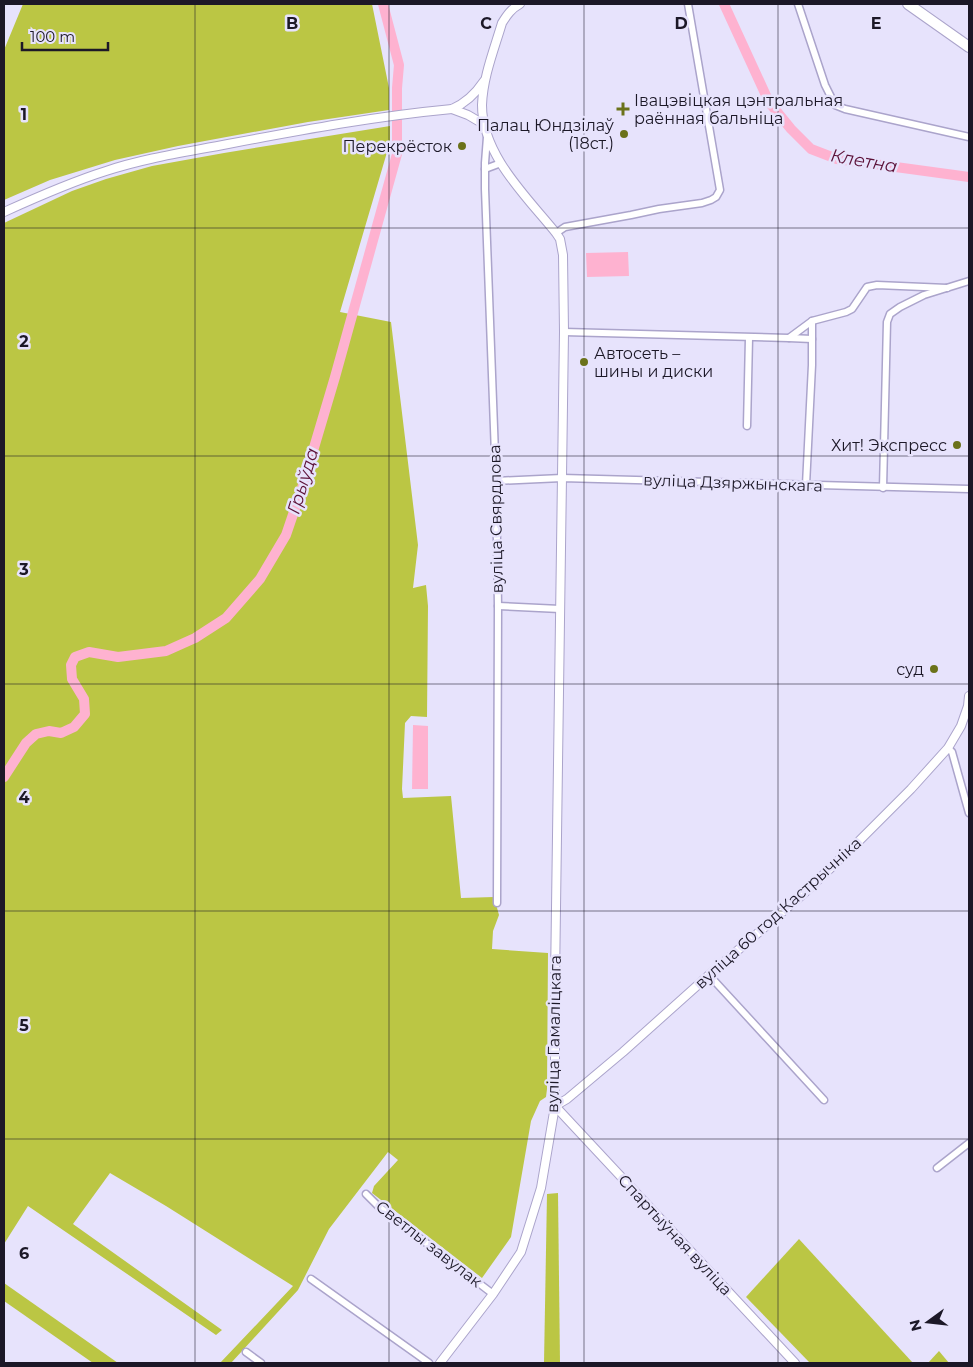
<svg xmlns="http://www.w3.org/2000/svg" width="973" height="1367" viewBox="0 0 973 1367" font-family="Montserrat,sans-serif">
<rect width="100%" height="100%" fill="#e7e3fc"/>
<g fill="#bbc644">
<polygon points="23,4 372,4 389,88 389,110 308,122 178,146 115,160 50,180 4,200 4,50"/>
<polygon points="390,126 390,142 340,312 391,322 418,545 413,588 426,585 428,606 427,717 411,716 405,723 402,789 403,798 451,796 461,898 494,897 499,915 493,931 492,949 548,953 547,1089 546,1097 540,1101 531,1121 511,1237 482,1278 372,1193 374,1186 398,1160 388,1152 329,1229 298,1290 231,1363 220,1363 293,1286 166,1206 110,1173 73,1224 222,1330 216,1335 28,1206 4,1244 4,223 72,191 106,179 152,166 224,153"/>
<polygon points="558,1193 560,1363 544,1363 547,1194"/>
<polygon points="799,1239 913,1363 810,1363 746,1297"/>
<polygon points="4,1283 118,1363 93,1363 4,1301"/>
<polygon points="939,1351 949,1363 928,1363"/>
</g>
<g fill="#feb2d0">
<polygon points="628,252 629,276 587,277 586,253"/>
<polygon points="413,725 428,726 428,789 412,789"/>
</g>
<g fill="none" stroke-linecap="round" stroke-linejoin="round">
<g stroke="#feb2d0" stroke-width="10">
<polyline points="724,4 769,102 791,129 811,149 837,159 969,177"/>
<polyline points="4,777 26,743 36,734 49,731 61,733 74,727 85,714 84,699 72,679 71,665 75,657 89,652 118,657 166,651 195,638 226,618 260,579 286,535 302,488 335,377 397,154 397,88 399,65 383,4"/>
</g>
<g stroke="#aba4cb" stroke-width="9">
<g id="minor">
<polyline points="798,4 825,85 835,105 845,109 969,137"/>
<polyline points="487,137 485,163 485,189 496,481 498,606 497,903"/>
<polyline points="485,169 501,163"/>
<polyline points="556,233 565,227 631,215 659,209 702,203 711,200 716,197 720,190 688,4"/>
<polyline points="564,332 789,338 812,321 846,312 852,309 867,287 877,285 947,288"/>
<polyline points="789,338 812,339"/>
<polyline points="747,426 749,338"/>
<polyline points="496,481 562,478 969,489"/>
<polyline points="806,485 812,365 812,321"/>
<polyline points="883,488 887,322 890,314 900,307 924,295 969,281"/>
<polyline points="498,606 560,609"/>
<polyline points="948,748 952,752 969,813"/>
<polyline points="709,975 824,1100"/>
<polyline points="937,1168 969,1143"/>
<polyline points="366,1194 379,1207 493,1294"/>
<polyline points="311,1279 429,1363"/>
<polyline points="246,1352 261,1363"/>
</g>
</g>
<g stroke="#aba4cb" stroke-width="10">
<g id="tertiary">
<polyline points="452,109 468,115 485,125"/>
<path d="M4,212C37,197 71,182 106,171C145,158 187,152 228,144C302,130 377,116 452,109C466,103 476,93 484,81"/>
<polyline points="555,1106 567,1099 623,1052 709,975 801,896 857,843 911,789 948,748 961,726 968,706 969,696"/>
<polyline points="555,1106 795,1363"/>
<path d="M440,1363L493,1294L521,1252L541,1188L555,1106V980L564,332L563,255L560,239L556,233C527,197 482,155 482,105C483,77 494,50 502,23C507,15 511,9 520,4"/>
</g>
</g>
<g stroke="#aba4cb" stroke-width="12">
<polyline id="primary" points="908,4 969,47"/>
</g>
<use href="#minor" stroke="#fff" stroke-width="6"/>
<use href="#tertiary" stroke="#fff" stroke-width="8"/>
<use href="#primary" stroke="#fff" stroke-width="10"/>
</g>
<path fill="none" stroke="#1c1827" stroke-width="1" stroke-opacity="0.55" d="M195,4V1363M389,4V1363M584,4V1363M778,4V1363M4,228H969M4,456H969M4,684H969M4,911H969M4,1139H969"/>
<g fill="#6b721a" stroke="#e7e3fc" stroke-width="2">
<path d="M620.5 101.5h5v5h5v5h-5v5h-5v-5h-5v-5h5z"/>
<circle cx="624" cy="134" r="5"/>
<circle cx="462" cy="146" r="5"/>
<circle cx="584" cy="362" r="5"/>
<circle cx="957" cy="445" r="5"/>
<circle cx="934" cy="669" r="5"/>
</g>
<g text-anchor="middle" dominant-baseline="central" stroke-width="5" stroke-linejoin="round" paint-order="stroke">
<g font-size="16" fill="#1c1827" stroke="#e7e3fc" text-anchor="end">
<text x="634" y="100" text-anchor="start">Івацэвіцкая цэнтральная<tspan x="634" dy="18">раённая бальніца</tspan></text>
<text x="614" y="125">Палац Юндзілаў<tspan x="614" dy="18">(18ст.)</tspan></text>
<text x="452" y="146">Перекрёсток</text>
<text x="594" y="353" text-anchor="start">Автосеть –<tspan x="594" dy="18">шины и диски</tspan></text>
<text x="947" y="445">Хит! Экспресс</text>
<text x="924" y="669">суд</text>
</g>
<g font-size="16" fill="#1c1827" stroke="#e7e3fc">
<text transform="translate(733 483) rotate(2)">вуліца Дзяржынскага</text>
<text transform="translate(496 519) rotate(-91)">вуліца Свярдлова</text>
<text transform="translate(778 913) rotate(-42)">вуліца 60 год Кастрычніка</text>
<text transform="translate(554 1034) rotate(-89)">вуліца Гамаліцкага</text>
<text transform="translate(675 1235) rotate(47)">Спартыўная вуліца</text>
<text transform="translate(429 1244) rotate(38)">Светлы завулак</text>
</g>
<g font-size="18" font-style="italic" fill="#5c1138" stroke="#e7e3fc">
<text transform="translate(864 161) rotate(10)">Клетна</text>
<text transform="translate(303 481) rotate(-73)">Грыўда</text>
</g>
</g>
<g font-size="16" text-anchor="middle" font-weight="bold" fill="#1c1827" stroke="#e7e3fc" stroke-width="5" stroke-linejoin="round" paint-order="stroke">
<text x="292" y="29">B</text>
<text x="486" y="29">C</text>
<text x="681" y="29">D</text>
<text x="876" y="29">E</text>
<text x="24" y="120">1</text>
<text x="24" y="347">2</text>
<text x="24" y="575">3</text>
<text x="24" y="803">4</text>
<text x="24" y="1031">5</text>
<text x="24" y="1259">6</text>
</g>
<rect width="973" height="1367" fill="none" stroke="#1c1827" stroke-width="10"/>
<g transform="translate(928 1322) rotate(255)" stroke="#e7e3fc" stroke-width="4" paint-order="stroke">
<path d="M0-4L9 19L0 12L-9 19Z" fill="#1c1827"/>
<text y="-8" font-size="14" font-weight="bold" text-anchor="middle" fill="#1c1827">N</text>
</g>
<path d="M22 42v8h86v-8" fill="none" stroke="#1c1827" stroke-width="2.5"/>
<text x="30" y="42" font-size="15" fill="#1c1827" stroke="#e7e3fc" stroke-width="4" paint-order="stroke">100 m</text>
</svg>
